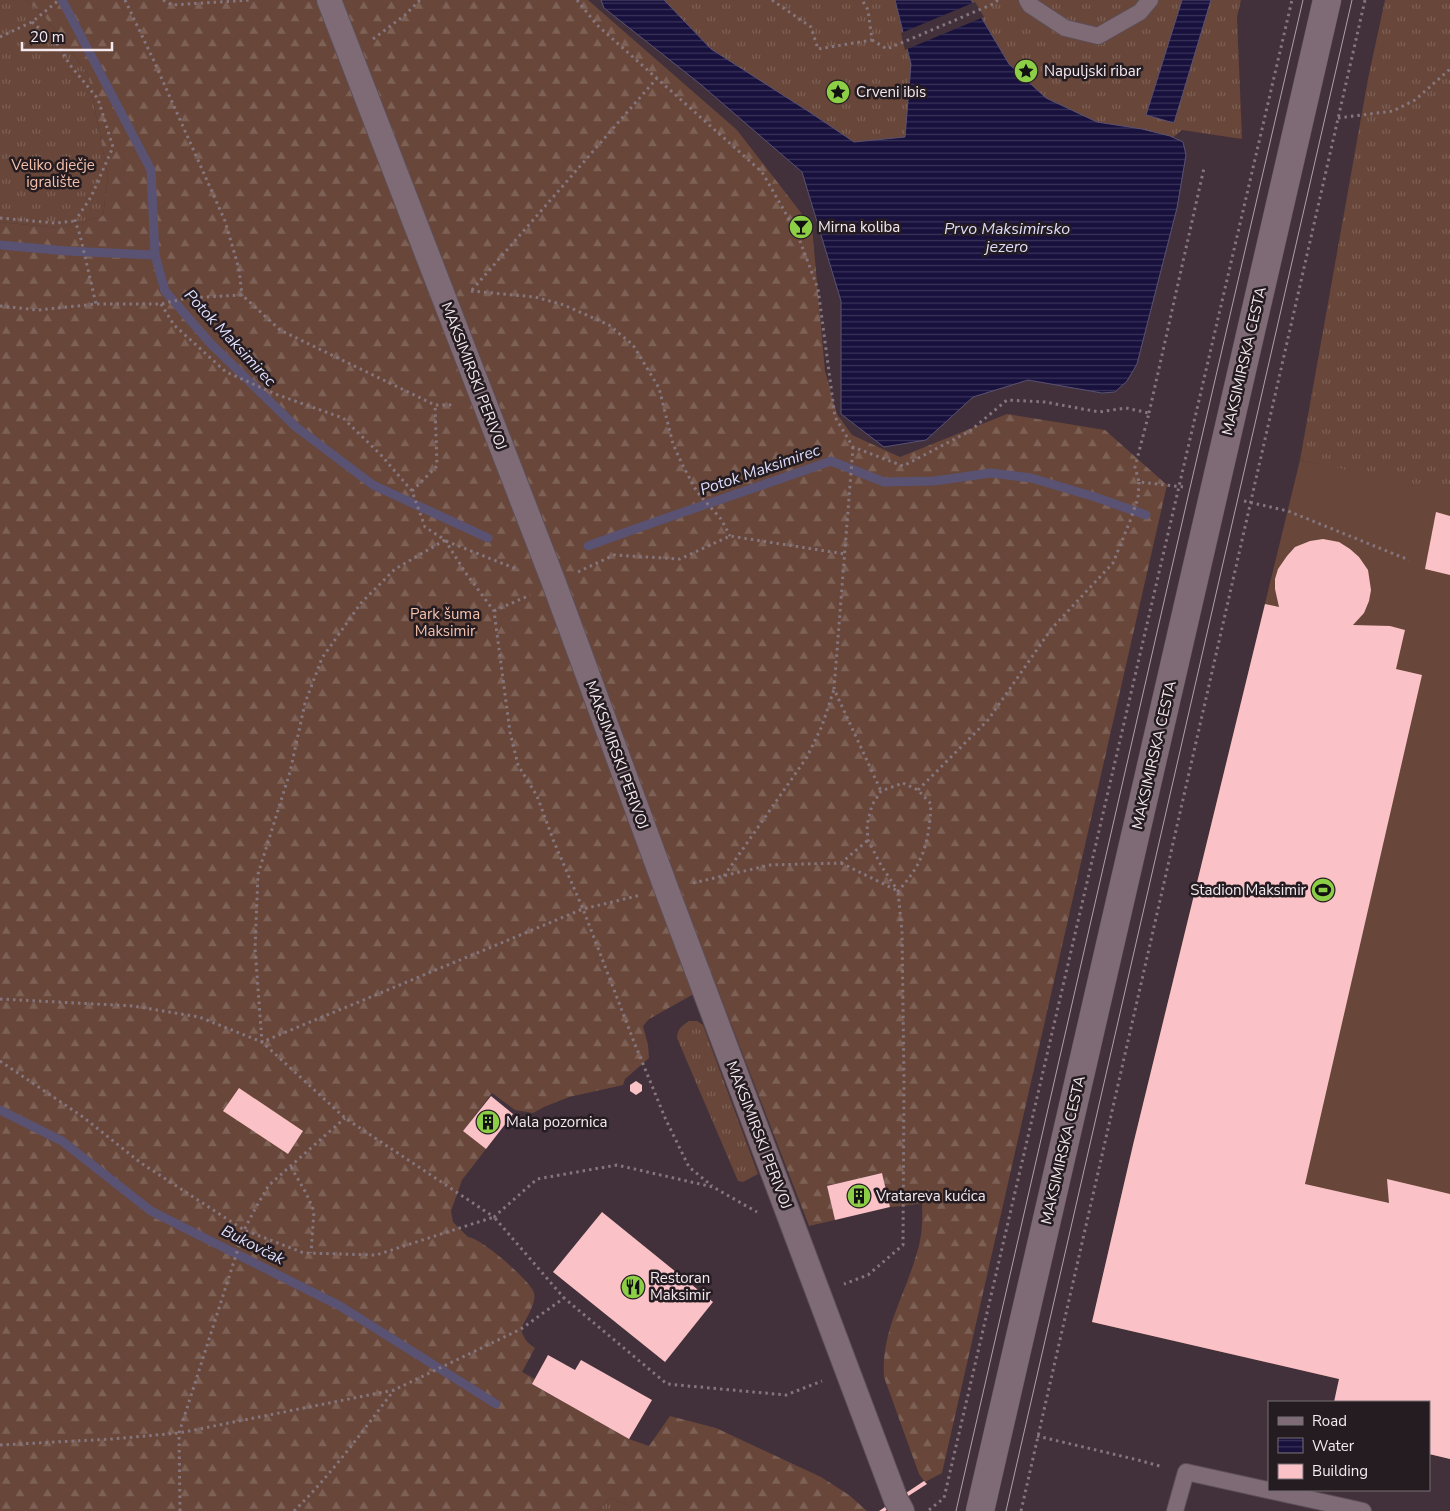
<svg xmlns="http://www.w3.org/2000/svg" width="1450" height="1511" viewBox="0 0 1450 1511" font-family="'Nunito Sans',sans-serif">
<defs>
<pattern id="grass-tufts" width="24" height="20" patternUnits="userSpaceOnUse" patternTransform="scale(1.25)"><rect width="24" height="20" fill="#684639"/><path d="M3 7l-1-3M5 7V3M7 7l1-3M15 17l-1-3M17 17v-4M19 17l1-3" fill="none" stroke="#7e6156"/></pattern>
<pattern id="forest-firs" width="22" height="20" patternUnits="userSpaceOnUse" patternTransform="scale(1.25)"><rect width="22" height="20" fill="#684639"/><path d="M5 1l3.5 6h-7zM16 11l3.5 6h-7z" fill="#7e6156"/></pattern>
<pattern id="water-rules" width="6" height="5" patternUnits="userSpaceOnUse" patternTransform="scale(1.25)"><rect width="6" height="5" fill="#18113d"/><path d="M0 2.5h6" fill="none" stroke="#3a3459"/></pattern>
</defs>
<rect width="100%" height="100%" fill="#42313b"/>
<g fill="url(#grass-tufts)">
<polygon points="0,0 25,0 42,13 88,74 108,176 103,216 58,228 0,222"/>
<polygon points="601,0 1241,0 1237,17 1242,139 1182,130 1164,145 855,177 699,83 604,8"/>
<polygon points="1385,0 1450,0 1450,495 1300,460 1368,79"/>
<path d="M689,1021H697L703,1025L758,1174L743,1182L738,1181L677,1038C677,1029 682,1026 689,1021Z"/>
<polygon points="611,1498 641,1511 597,1511"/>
</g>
<path fill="url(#forest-firs)" d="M25,0H588L737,130L812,227L825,371L837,414L852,435L900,457L1007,414L1105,430L1167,485L942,1473L925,1482L919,1474L884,1377C881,1332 904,1297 916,1256C922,1238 923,1221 922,1203L903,1206L890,1207L882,1173L827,1186L835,1220L809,1226L713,977L692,995L649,1019L643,1026L648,1045L649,1058L625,1079L623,1085L569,1097L544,1107L533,1113L515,1110L492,1093L463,1131L486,1149L462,1180L451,1211L453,1222L468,1237C480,1237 531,1281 534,1293C537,1303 525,1320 521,1329C523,1337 527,1343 535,1348L522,1372L535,1379L532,1384L629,1439L649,1446L670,1416L716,1428L821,1477L849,1495L867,1511H641L611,1498L597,1511H0V222L58,228L103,216L108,176L88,74L42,13Z"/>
<polygon fill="#684639" points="1300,460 1450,492 1450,1459 1429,1454 1429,1402 1334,1402 1339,1379 1092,1322 1133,1145"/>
<g fill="url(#water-rules)" stroke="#5a5272">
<polygon points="601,0 664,0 711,49 811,113 854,142 905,137 911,64 895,0 971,0 1009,64 1046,98 1097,122 1142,129 1170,136 1183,142 1186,155 1177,208 1137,364 1127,381 1115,392 1102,393 1028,380 973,397 926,440 884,447 841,414 841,301 802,172 699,83 604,8"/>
<polygon points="1182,0 1211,0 1174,123 1146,115"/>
</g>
<polygon fill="#42313b" points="975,2 984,17 905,50 901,33"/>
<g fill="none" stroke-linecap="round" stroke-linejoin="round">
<g stroke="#5a5272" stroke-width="9">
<polyline points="62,0 151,170 155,255 165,291 211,344 296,427 373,485 488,538"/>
<polyline points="0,245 67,251 155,255"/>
<path d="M588,546C669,516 750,490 831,461L884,482L934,481L991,473L1031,478L1095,497L1146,515"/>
<polyline points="0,1110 62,1141 151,1211 340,1306 496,1404"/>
</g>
</g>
<g fill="#fac2c6">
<polygon points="1436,512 1450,516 1450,575 1425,569"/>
<polygon points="1323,539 1339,542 1350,549 1359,557 1368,570 1371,590 1369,601 1364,613 1353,625 1390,626 1405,630 1396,669 1422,675 1305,1184 1389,1203 1387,1179 1450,1194 1450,1459 1429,1454 1429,1402 1334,1402 1339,1379 1092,1322 1133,1145 1265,604 1279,607 1275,589 1275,579 1278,569 1287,556 1295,547 1310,541"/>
<polygon points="636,1081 642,1085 642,1091 636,1095 630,1091 630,1085"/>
<polygon points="239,1088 303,1131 288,1154 223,1111"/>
<polygon points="491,1096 513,1114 486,1149 463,1131"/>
<polygon points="882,1173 890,1207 835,1220 827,1186"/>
<polygon points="602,1212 713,1302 665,1362 553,1272"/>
<polygon points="548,1355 575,1370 581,1360 652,1400 629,1439 532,1384"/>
<polygon points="924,1481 927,1484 885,1511 879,1511"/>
</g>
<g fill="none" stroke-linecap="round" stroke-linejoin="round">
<g stroke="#5d4f57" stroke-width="18">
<g id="service">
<polyline points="1027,0 1030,5 1065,28 1098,36 1140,12 1150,0"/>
<polyline points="1175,1511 1186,1472 1363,1511"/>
</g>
</g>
<g stroke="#5d4f57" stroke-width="26">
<polyline id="pedestrian" points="329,0 554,583 666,888 896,1500 902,1511"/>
</g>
<g stroke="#5d4f57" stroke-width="29">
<polyline id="secondary" points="980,1511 1327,0"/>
</g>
<g stroke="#85767e" stroke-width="3" stroke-dasharray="2.5 4" stroke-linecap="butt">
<polyline points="125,0 153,59 225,221 239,269 242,295"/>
<polyline points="163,0 172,5 251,0"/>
<polyline points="577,0 597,25 762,172 797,233 818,289 835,417 853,447 903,466 970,431 1007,400 1045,402 1099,412 1126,408 1149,413 1135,467 1139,482 1184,487"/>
<polyline points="772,0 811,27 818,49 872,40 868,10 862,0"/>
<polyline points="32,22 57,44 70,65 98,99 113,147 91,197 75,221 80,235 96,304"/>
<polyline points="0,37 32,22 59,0"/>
<polyline points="373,39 405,15 420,0"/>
<polyline points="872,40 887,49 993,4 998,0"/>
<polyline points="1338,118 1393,111 1415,100 1450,69"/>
<polyline points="0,218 55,223 75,221"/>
<polyline points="472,290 657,78"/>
<polyline points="471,291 535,297 564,305 609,325 633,345 659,388 673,444 683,466 697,492 721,519 730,536"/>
<polyline points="161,304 174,325 226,372 278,395 343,418 381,455 412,491 425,527 445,540 395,569 361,603 322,658 305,703 290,772 258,874 255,948 262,1042 583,909 641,895"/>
<polyline points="0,306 38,310 96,304 161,304 187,298 242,295 280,330 435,405 449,405 455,404"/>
<polyline points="1149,413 1204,168"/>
<polyline points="853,447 834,689 881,791"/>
<polyline points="412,491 437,466 435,405"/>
<polyline points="1244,501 1288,511 1409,560"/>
<polyline points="445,540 465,572 494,611 510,732 518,765 537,796 554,842 583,909 634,1042 666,1120 689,1167 712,1186"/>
<polyline points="446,541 519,570"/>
<polyline points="578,572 614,555 680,559 730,536 845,554"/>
<polyline points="494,611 530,595"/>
<path d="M903,783L918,790L931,804C929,842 924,863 898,891L882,867L868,840L867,825L872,805L881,791Z"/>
<polyline points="918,790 988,720 1052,628 1113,563 1130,521 1138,498 1139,482"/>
<polyline points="841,863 898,891 902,932 904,1081 903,1245 868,1275 844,1284"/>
<polyline points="724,876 807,757 822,726 834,689"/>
<polyline points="693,883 770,865 841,863 868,840"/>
<polyline points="0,999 133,1006 199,1017 262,1042 345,1118 494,1217 537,1179 617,1165 713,1187 757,1212"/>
<polyline points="0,1061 83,1117 141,1163 244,1230 304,1253 376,1255 494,1217 564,1298"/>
<polyline points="291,1167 306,1193 314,1211 311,1253"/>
<polyline points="1037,1436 1138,1460 1163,1467"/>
<polyline points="0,1445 112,1439 179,1433 394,1390 521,1329 564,1298 667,1384 786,1395 822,1381"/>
<polyline points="929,1510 944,1498 1292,0"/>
<polyline points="180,1511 179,1433 244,1230 255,1209 269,1185 345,1118"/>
<path d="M294,1511C331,1475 362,1432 394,1390"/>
<polyline points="1021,1511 1365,0"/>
</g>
<use href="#service" stroke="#7f6b76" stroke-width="16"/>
<use href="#pedestrian" stroke="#7f6b76" stroke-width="24"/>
<use href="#secondary" stroke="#7f6b76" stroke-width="28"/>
<g stroke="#ada0a8" stroke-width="1">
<polyline points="956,1511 1190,488 1303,0"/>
<polyline points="1006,1511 1352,0"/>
</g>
</g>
<defs>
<g id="sight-disc" transform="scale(1.25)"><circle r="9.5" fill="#8cce45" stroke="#241c20"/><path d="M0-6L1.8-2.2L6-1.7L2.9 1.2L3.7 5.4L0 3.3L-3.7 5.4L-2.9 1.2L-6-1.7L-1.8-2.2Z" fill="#111"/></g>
<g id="bar-disc" transform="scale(1.25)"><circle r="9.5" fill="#8cce45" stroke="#241c20"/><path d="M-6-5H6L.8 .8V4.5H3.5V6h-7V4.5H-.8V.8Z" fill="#111"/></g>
<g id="stadium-disc" transform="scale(1.25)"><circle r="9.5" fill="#8cce45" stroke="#241c20"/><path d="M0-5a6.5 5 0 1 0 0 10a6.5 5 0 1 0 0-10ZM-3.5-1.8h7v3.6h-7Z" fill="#111"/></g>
<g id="building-disc" transform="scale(1.25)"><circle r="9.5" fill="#8cce45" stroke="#241c20"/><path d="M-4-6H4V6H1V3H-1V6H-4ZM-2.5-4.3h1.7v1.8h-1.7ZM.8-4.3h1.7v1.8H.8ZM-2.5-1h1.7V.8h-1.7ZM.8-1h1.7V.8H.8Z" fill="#111"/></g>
<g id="restaurant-disc" transform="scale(1.25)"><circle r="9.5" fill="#8cce45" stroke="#241c20"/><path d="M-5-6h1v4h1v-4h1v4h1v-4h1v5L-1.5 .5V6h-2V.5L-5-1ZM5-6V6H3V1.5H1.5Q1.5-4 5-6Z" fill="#111"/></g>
</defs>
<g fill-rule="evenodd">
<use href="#sight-disc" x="1026" y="71"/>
<use href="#sight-disc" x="838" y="92"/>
<use href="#bar-disc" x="801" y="227"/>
<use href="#stadium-disc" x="1323" y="890"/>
<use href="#building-disc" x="488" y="1122"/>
<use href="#building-disc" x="859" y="1196"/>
<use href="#restaurant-disc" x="633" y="1287"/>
</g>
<g text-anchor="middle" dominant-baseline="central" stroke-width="5" stroke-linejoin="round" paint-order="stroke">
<g font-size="15" fill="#f4e9ef" stroke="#241c20" text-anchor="start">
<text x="1044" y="71">Napuljski ribar</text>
<text x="856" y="92">Crveni ibis</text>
<text x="818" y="227">Mirna koliba</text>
<text x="1306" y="890" text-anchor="end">Stadion Maksimir</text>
<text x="506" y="1122">Mala pozornica</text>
<text x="876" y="1196">Vratareva kućica</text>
<text x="650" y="1278">Restoran<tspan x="650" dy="17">Maksimir</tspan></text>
</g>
<g font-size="15" fill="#f5c1ad" stroke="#241c20">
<text x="53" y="165">Veliko dječje<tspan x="53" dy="17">igralište</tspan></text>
<text x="445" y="614">Park šuma<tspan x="445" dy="17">Maksimir</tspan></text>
</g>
<g font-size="15" fill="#f4e9ef" stroke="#241c20">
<text transform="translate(1244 361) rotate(-77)">MAKSIMIRSKA CESTA</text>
<text transform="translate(474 376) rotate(69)">MAKSIMIRSKI PERIVOJ</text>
<text transform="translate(617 755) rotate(70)">MAKSIMIRSKI PERIVOJ</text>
<text transform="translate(1154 755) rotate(-77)">MAKSIMIRSKA CESTA</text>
<text transform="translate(759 1135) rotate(69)">MAKSIMIRSKI PERIVOJ</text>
<text transform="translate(1063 1150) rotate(-77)">MAKSIMIRSKA CESTA</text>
</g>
<g font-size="16" font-style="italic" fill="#dedefe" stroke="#241c20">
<text x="1007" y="229">Prvo Maksimirsko<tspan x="1007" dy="18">jezero</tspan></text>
<text transform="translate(230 338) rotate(47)">Potok Maksimirec</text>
<text transform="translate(760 470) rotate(-19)">Potok Maksimirec</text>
<text transform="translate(253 1245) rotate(27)">Bukovčak</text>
</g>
</g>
<rect x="1268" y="1401" width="162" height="90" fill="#241c20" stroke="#776e73"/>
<rect x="1278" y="1417" width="25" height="8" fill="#7f6b76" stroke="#776e73"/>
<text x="1312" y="1426" font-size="15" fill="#f4e9ef">Road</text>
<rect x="1278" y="1438" width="25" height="15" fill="url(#water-rules)" stroke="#776e73"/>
<text x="1312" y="1451" font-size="15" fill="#f4e9ef">Water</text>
<rect x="1278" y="1464" width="25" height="15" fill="#fac2c6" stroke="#776e73"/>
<text x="1312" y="1476" font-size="15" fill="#f4e9ef">Building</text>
<path d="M22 42v8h90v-8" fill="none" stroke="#f4e9ef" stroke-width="2.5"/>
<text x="30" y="42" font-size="15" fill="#f4e9ef" stroke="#241c20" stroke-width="4" paint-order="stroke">20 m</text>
</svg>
